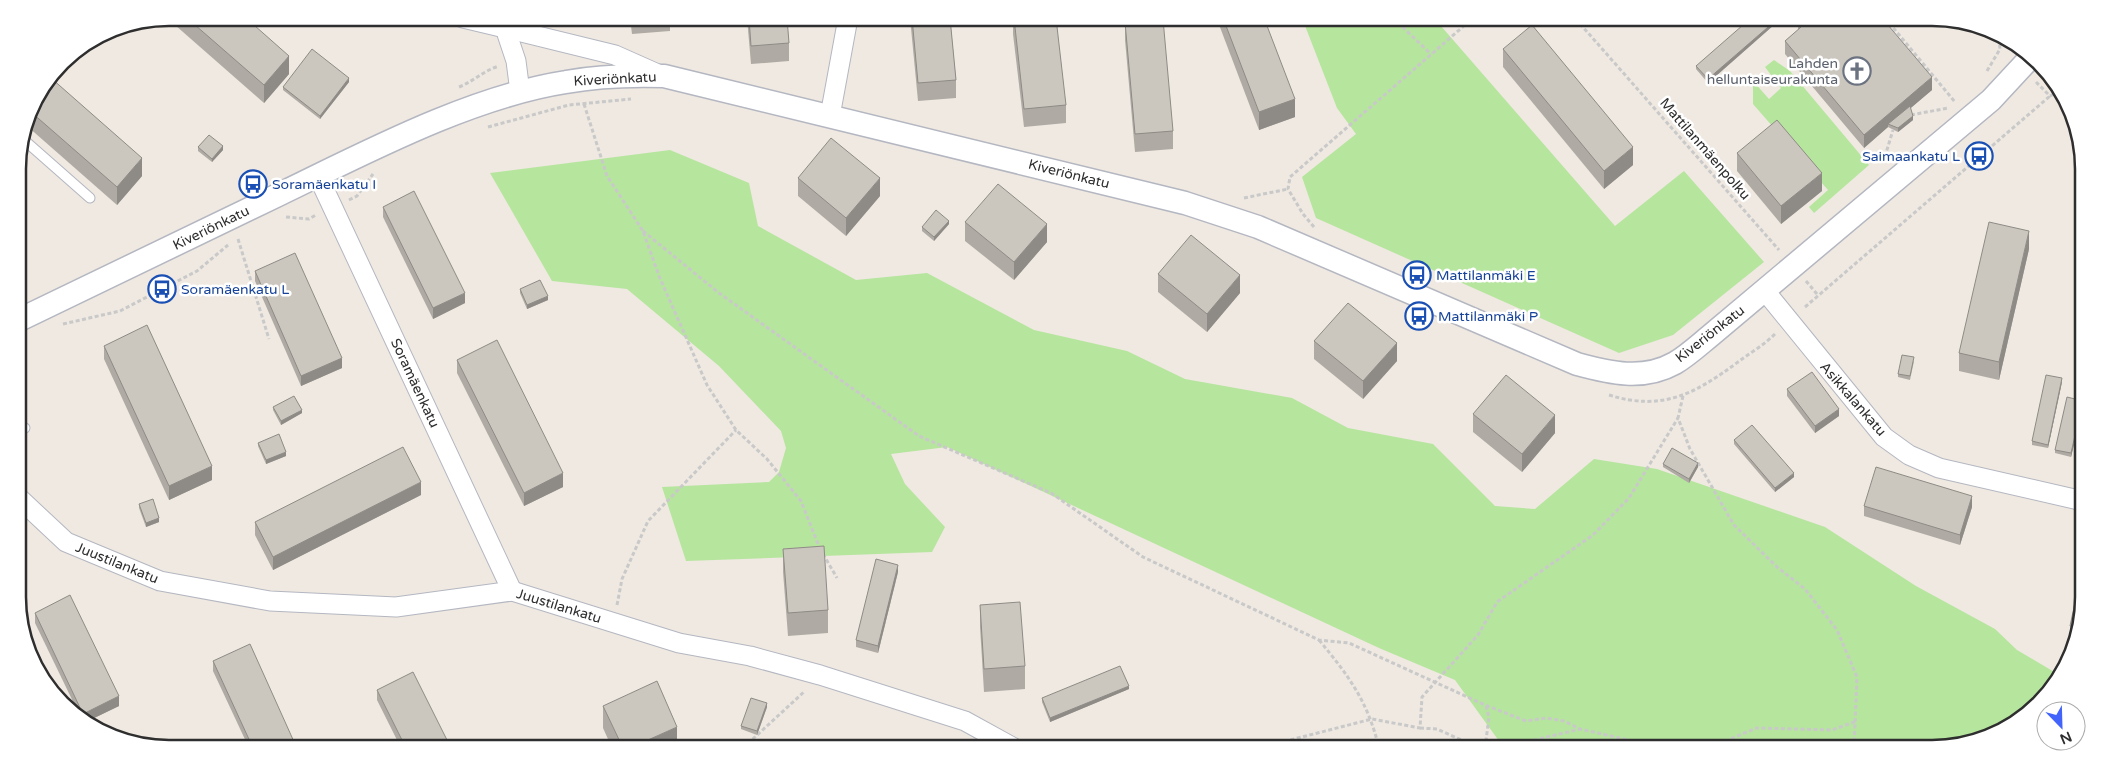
<svg xmlns="http://www.w3.org/2000/svg" width="2101" height="766" viewBox="0 0 2101 766" font-family="'Varela Round',sans-serif">
<rect width="100%" height="100%" fill="#efe9e1"/>
<g fill="#b6e59e">
<polygon points="1302,18 1434,18 1615,226 1684,171 1764,262 1673,335 1619,353 1316,218 1302,177 1356,134 1337,108"/>
<polygon points="1774,60 1790,71 1869,165 1814,213 1809,207 1828,190 1753,104 1753,81 1769,99 1781,88 1765,67"/>
<polygon points="670,150 749,183 758,226 856,280 927,273 1034,330 1127,351 1185,379 1292,398 1348,428 1433,444 1495,506 1535,509 1594,459 1657,469 1825,527 1916,586 1995,629 2017,650 2061,676 2024,717 1981,740 1942,748 1504,748 1455,680 1379,648 947,447 891,454 905,484 945,527 932,552 686,561 662,487 769,482 779,472 786,448 781,431 719,366 627,289 552,281 490,173"/>
</g>
<g fill="none" stroke-linecap="round" stroke-linejoin="round">
<g stroke="#b4b7c1" stroke-width="11">
<g id="service">
<polyline points="23,139 90,198"/>
<polyline points="19,430 25,428"/>
</g>
</g>
<g stroke="#b4b7c1" stroke-width="21">
<g id="minor">
<polyline points="463,18 505,28 516,61 520,92"/>
<polyline points="505,28 615,55 660,75"/>
<polyline points="830,116 848,18"/>
<polyline points="318,176 512,591"/>
<polyline points="1765,291 1884,437 1909,455 1939,468 2083,501"/>
<polyline points="20,499 66,542 160,581 270,601 396,607 512,591 679,643 750,656 820,675 965,721 1014,748"/>
</g>
</g>
<g stroke="#b4b7c1" stroke-width="25">
<path id="tertiary" d="M19,320C105,279 191,237 278,195C365,153 470,97 566,82C598,76 631,75 664,76L1185,203L1258,227L1577,364C1610,373 1643,381 1675,363C1687,356 1699,345 1710,336L1991,100L2030,58"/>
</g>
<g stroke="#c9c9c9" stroke-width="3" stroke-dasharray="4 2.5" stroke-linecap="butt">
<polyline points="1393,18 1431,54"/>
<polyline points="1577,18 1582,26 1779,250"/>
<polyline points="1885,18 1955,102"/>
<polyline points="1987,71 2000,49 1999,38"/>
<polyline points="2036,82 2050,96 2059,91"/>
<path d="M459,87C474,81 483,71 499,66"/>
<polyline points="584,104 607,176 643,231 659,276 707,385 736,430 767,459 801,501 820,549"/>
<polyline points="1911,115 1948,108"/>
<polyline points="488,127 569,105 631,99"/>
<polyline points="1883,163 1893,130"/>
<polyline points="1244,198 1288,189"/>
<polyline points="349,200 357,196 373,174"/>
<polyline points="286,217 309,219 316,215"/>
<polyline points="1314,227 1303,214 1288,189 1290,177 1473,18"/>
<polyline points="643,231 719,293 919,436 1051,493 1143,557 1319,640 1349,643 1485,705 1526,721 1546,718 1564,721 1580,729 1642,743 1679,744 1716,748"/>
<polyline points="238,239 269,339"/>
<polyline points="1806,281 1817,294"/>
<polyline points="1805,307 2050,96"/>
<polyline points="63,324 120,311 197,271 228,245"/>
<polyline points="19,345 26,342"/>
<path d="M1609,395C1663,412 1696,393 1738,362C1750,353 1764,345 1775,334"/>
<polyline points="1683,396 1678,418 1690,449 1734,525 1777,567 1805,589 1837,630 1857,677 1854,748"/>
<polyline points="2076,477 2083,479"/>
<polyline points="823,554 837,578"/>
<polyline points="617,605 622,579 648,521 736,430"/>
<path d="M1319,640C1349,676 1368,702 1379,748"/>
<polyline points="1420,728 1437,729 1479,748"/>
<polyline points="1713,746 1757,728 1832,730 1857,721"/>
<polyline points="743,748 805,691"/>
<polyline points="1259,748 1372,719 1420,728 1422,697 1478,635 1497,602 1593,535 1629,498 1678,418"/>
<polyline points="1485,748 1489,717 1486,706"/>
<polyline points="1502,748 1580,729"/>
</g>
<use href="#service" stroke="#fff" stroke-width="9"/>
<use href="#minor" stroke="#fff" stroke-width="19"/>
<use href="#tertiary" stroke="#fff" stroke-width="22"/>
</g>
<g fill="#afaba4">
<polygon points="167,18 246,18 289,74 264,103"/>
<polygon points="630,18 670,18 670,31 632,34"/>
<polygon points="747,18 787,18 789,43 789,61 751,64"/>
<polygon points="910,18 950,18 956,80 956,98 918,101"/>
<polygon points="1013,18 1066,105 1066,123 1024,127 1013,34"/>
<polygon points="1218,18 1264,18 1295,117 1259,130 1218,22"/>
<polygon points="1670,18 1689,18 1678,27"/>
<polygon points="1125,22 1173,131 1173,149 1135,152 1125,40"/>
<polygon points="1798,22 1932,90 1910,108 1913,120 1898,132 1888,127 1864,148 1785,54 1785,41 1798,30"/>
<polygon points="1775,24 1708,83 1696,69 1696,66"/>
<polygon points="1503,49 1633,165 1604,189 1503,67"/>
<polygon points="349,82 320,119 283,90 283,87"/>
<polygon points="33,102 142,176 117,205 27,126"/>
<polygon points="198,147 223,150 212,162 198,151"/>
<polygon points="1737,153 1822,191 1781,224 1737,171"/>
<polygon points="798,178 880,196 846,236 798,196"/>
<polygon points="383,207 465,303 433,319 383,217"/>
<polygon points="965,222 1047,242 1014,280 965,241"/>
<polygon points="949,224 934,241 922,231 922,227"/>
<polygon points="2029,249 1999,380 1959,371 1959,353"/>
<polygon points="255,271 342,368 301,386 255,281"/>
<polygon points="1158,274 1240,293 1207,332 1158,292"/>
<polygon points="520,289 548,300 527,309 520,293"/>
<polygon points="1314,341 1397,361 1363,399 1314,359"/>
<polygon points="104,346 212,480 169,500 104,359"/>
<polygon points="457,360 563,487 524,506 457,373"/>
<polygon points="1914,361 1910,380 1898,377 1898,374"/>
<polygon points="2062,382 2048,448 2032,445 2032,441"/>
<polygon points="1787,389 1839,416 1815,433 1787,396"/>
<polygon points="2083,401 2083,407 2071,457 2055,453 2055,450"/>
<polygon points="273,407 302,413 281,425 273,410"/>
<polygon points="1473,414 1555,433 1522,472 1473,432"/>
<polygon points="1734,440 1794,477 1775,492 1734,444"/>
<polygon points="258,443 286,456 266,464 258,446"/>
<polygon points="1663,464 1698,467 1689,483 1663,467"/>
<polygon points="421,495 273,570 255,535 255,522"/>
<polygon points="139,504 159,522 146,527 139,508"/>
<polygon points="1864,506 1972,507 1960,545 1864,516"/>
<polygon points="783,549 828,610 828,633 788,636 783,572"/>
<polygon points="898,572 878,653 856,647 856,640"/>
<polygon points="2084,597 2076,640 2070,639 2070,626"/>
<polygon points="980,605 1025,666 1025,689 984,692 980,627"/>
<polygon points="35,613 119,706 90,720 78,712 35,623"/>
<polygon points="213,661 295,748 249,748 213,671"/>
<polygon points="1129,689 1050,722 1042,702 1042,698"/>
<polygon points="377,690 451,748 401,748 377,700"/>
<polygon points="603,706 677,748 612,748 603,728"/>
<polygon points="767,707 757,735 741,729 741,726"/>
</g>
<g fill="#8e8b86">
<polygon points="1678,18 1689,18 1678,27"/>
<polygon points="1775,21 1775,24 1708,83 1708,79"/>
<polygon points="289,56 289,74 264,103 264,85"/>
<polygon points="1932,77 1932,90 1891,125 1888,124 1888,127 1864,148 1864,135"/>
<polygon points="349,78 349,82 320,119 320,116"/>
<polygon points="1295,99 1295,117 1259,130 1259,112"/>
<polygon points="1913,116 1913,120 1898,132 1898,128"/>
<polygon points="223,146 223,150 212,162 212,159"/>
<polygon points="1633,147 1633,165 1604,189 1604,171"/>
<polygon points="142,158 142,176 117,205 117,187"/>
<polygon points="1822,173 1822,191 1781,224 1781,206"/>
<polygon points="880,178 880,196 846,236 846,218"/>
<polygon points="949,221 949,224 934,241 934,237"/>
<polygon points="1047,224 1047,242 1014,280 1014,262"/>
<polygon points="2029,231 2029,249 1999,380 1999,362"/>
<polygon points="1240,275 1240,293 1207,332 1207,314"/>
<polygon points="465,293 465,303 433,319 433,308"/>
<polygon points="548,296 548,300 527,309 527,305"/>
<polygon points="1397,343 1397,361 1363,399 1363,381"/>
<polygon points="342,358 342,368 301,386 301,376"/>
<polygon points="2062,378 2062,382 2048,448 2048,445"/>
<polygon points="2083,404 2083,407 2071,457 2071,453"/>
<polygon points="1839,409 1839,416 1815,433 1815,426"/>
<polygon points="302,410 302,413 281,425 281,421"/>
<polygon points="1555,415 1555,433 1522,472 1522,454"/>
<polygon points="286,452 286,456 266,464 266,460"/>
<polygon points="1698,463 1698,467 1689,483 1689,479"/>
<polygon points="212,466 212,480 169,500 169,486"/>
<polygon points="563,473 563,487 524,506 524,493"/>
<polygon points="1794,473 1794,477 1775,492 1775,488"/>
<polygon points="421,482 421,495 273,570 273,557"/>
<polygon points="1972,496 1972,507 1960,545 1960,535"/>
<polygon points="159,518 159,522 146,527 146,523"/>
<polygon points="898,565 898,572 878,653 878,646"/>
<polygon points="1129,686 1129,689 1050,722 1050,718"/>
<polygon points="119,696 119,706 90,720 83,716 83,714"/>
<polygon points="767,703 767,707 757,735 757,731"/>
<polygon points="677,727 677,748 630,748"/>
<polygon points="295,744 295,748 285,748"/>
</g>
<g fill="#cbc7bf" stroke="#8e8b86">
<polygon points="187,18 246,18 289,56 264,85"/>
<polygon points="749,18 787,18 789,43 751,46"/>
<polygon points="912,18 950,18 956,80 918,83"/>
<polygon points="1014,18 1056,18 1066,105 1024,109"/>
<polygon points="1223,18 1264,18 1295,99 1259,112"/>
<polygon points="1751,18 1772,18 1775,21 1708,79 1696,66"/>
<polygon points="1803,18 1882,18 1932,77 1864,135 1785,41 1801,27 1798,22"/>
<polygon points="1163,19 1173,131 1135,134 1125,22"/>
<polygon points="1532,25 1633,147 1604,171 1503,49"/>
<polygon points="312,49 349,78 320,116 283,87"/>
<polygon points="51,78 142,158 117,187 31,112 33,102"/>
<polygon points="1910,106 1913,116 1898,128 1888,124"/>
<polygon points="1777,120 1822,173 1781,206 1737,153"/>
<polygon points="209,135 223,146 212,159 198,147"/>
<polygon points="831,138 880,178 846,218 798,178"/>
<polygon points="998,184 1047,224 1014,262 965,222"/>
<polygon points="414,191 465,293 433,308 383,207"/>
<polygon points="936,210 949,221 934,237 922,227"/>
<polygon points="1989,222 2029,231 1999,362 1959,353"/>
<polygon points="1191,235 1240,275 1207,314 1158,274"/>
<polygon points="295,253 342,358 301,376 255,271"/>
<polygon points="540,280 548,296 527,305 520,289"/>
<polygon points="1348,303 1397,343 1363,381 1314,341"/>
<polygon points="147,325 212,466 169,486 104,346"/>
<polygon points="497,340 563,473 524,493 457,360"/>
<polygon points="1902,355 1914,357 1910,376 1898,374"/>
<polygon points="1812,372 1839,409 1815,426 1787,389"/>
<polygon points="1506,375 1555,415 1522,454 1473,414"/>
<polygon points="2046,375 2062,378 2048,445 2032,441"/>
<polygon points="294,396 302,410 281,421 273,407"/>
<polygon points="2067,397 2083,401 2071,453 2055,450"/>
<polygon points="1752,425 1794,473 1775,488 1734,440"/>
<polygon points="279,434 286,452 266,460 258,443"/>
<polygon points="403,447 421,482 273,557 255,522"/>
<polygon points="1672,448 1698,463 1689,479 1663,464"/>
<polygon points="1876,467 1972,496 1960,535 1864,506"/>
<polygon points="153,499 159,518 146,523 139,504"/>
<polygon points="824,546 828,610 788,613 783,549"/>
<polygon points="876,559 898,565 878,646 856,640"/>
<polygon points="2079,584 2083,585 2084,597 2079,627 2070,626"/>
<polygon points="70,595 119,696 83,714 35,613"/>
<polygon points="1020,602 1025,666 984,669 980,605"/>
<polygon points="250,644 295,744 285,748 253,748 213,661"/>
<polygon points="1120,666 1129,686 1050,718 1042,698"/>
<polygon points="413,672 451,748 406,748 377,690"/>
<polygon points="657,681 677,727 630,748 623,748 603,706"/>
<polygon points="751,698 767,703 757,731 741,726"/>
</g>
<defs>
<g id="church-ring" transform="scale(1.4375)"><circle r="9.5" fill="#fff" stroke="#6b7280" stroke-width="1.5"/><path d="M-1.2-6h2.4v3.5h3.3v2.4h-3.3V6h-2.4V-.1h-3.3v-2.4h3.3Z" fill="#6b7280"/></g>
<g id="bus-ring" transform="scale(1.4375)"><circle r="9.5" fill="#fff" stroke="#1a4fb4" stroke-width="1.5"/><path d="M-5-6H5V4H4V6H2V4H-2V6H-4V4H-5ZM-3.5-4V0h7V-4ZM-3.5 1.2v1.5H-2V1.2ZM2 1.2v1.5H3.5V1.2Z" fill="#1a4fb4"/></g>
</defs>
<g fill-rule="evenodd">
<use href="#church-ring" x="1857" y="71"/>
<use href="#bus-ring" x="1979" y="156"/>
<use href="#bus-ring" x="253" y="184"/>
<use href="#bus-ring" x="1417" y="275"/>
<use href="#bus-ring" x="162" y="289"/>
<use href="#bus-ring" x="1419" y="316"/>
</g>
<g text-anchor="middle" dominant-baseline="central" stroke-width="5" stroke-linejoin="round" paint-order="stroke">
<g font-size="14" fill="#5b616d" stroke="#fff" text-anchor="end">
<text x="1838" y="63">Lahden<tspan x="1838" dy="16">helluntaiseurakunta</tspan></text>
</g>
<g font-size="14" fill="#2e2e2e" stroke="#fff">
<text transform="translate(615 79) rotate(-3)">Kiveriönkatu</text>
<text transform="translate(1705 149) rotate(49)">Mattilanmäenpolku</text>
<text transform="translate(1069 174) rotate(14)">Kiveriönkatu</text>
<text transform="translate(211 228) rotate(-26)">Kiveriönkatu</text>
<text transform="translate(1710 334) rotate(-38)">Kiveriönkatu</text>
<text transform="translate(415 383) rotate(65)">Soramäenkatu</text>
<text transform="translate(1853 399) rotate(49)">Asikkalankatu</text>
<text transform="translate(117 563) rotate(22)">Juustilankatu</text>
<text transform="translate(559 606) rotate(17)">Juustilankatu</text>
</g>
<g font-size="14" fill="#164399" stroke="#fff" text-anchor="start">
<text x="1960" y="156" text-anchor="end">Saimaankatu L</text>
<text x="272" y="184">Soramäenkatu I</text>
<text x="1436" y="275">Mattilanmäki E</text>
<text x="181" y="289">Soramäenkatu L</text>
<text x="1438" y="316">Mattilanmäki P</text>
</g>
</g>
<path d="M0 0H2101V766H0ZM169 26H1932A143 143 0 0 1 2075 169V597A143 143 0 0 1 1932 740H169A143 143 0 0 1 26 597V169A143 143 0 0 1 169 26Z" fill="#fff" fill-rule="evenodd"/>
<path fill="none" stroke="#2e2e2e" stroke-width="2.5" d="M169 26H1932A143 143 0 0 1 2075 169V597A143 143 0 0 1 1932 740H169A143 143 0 0 1 26 597V169A143 143 0 0 1 169 26Z"/>
<g transform="translate(2061 726) rotate(157)"><circle r="24" fill="#ffffff" stroke="#ababab"/>
<path d="M0-4L9 19L0 12L-9 19Z" fill="#4264fb"/>
<text y="-8" font-size="14" font-weight="bold" text-anchor="middle" fill="#2e2e2e">N</text>
</g>
</svg>
